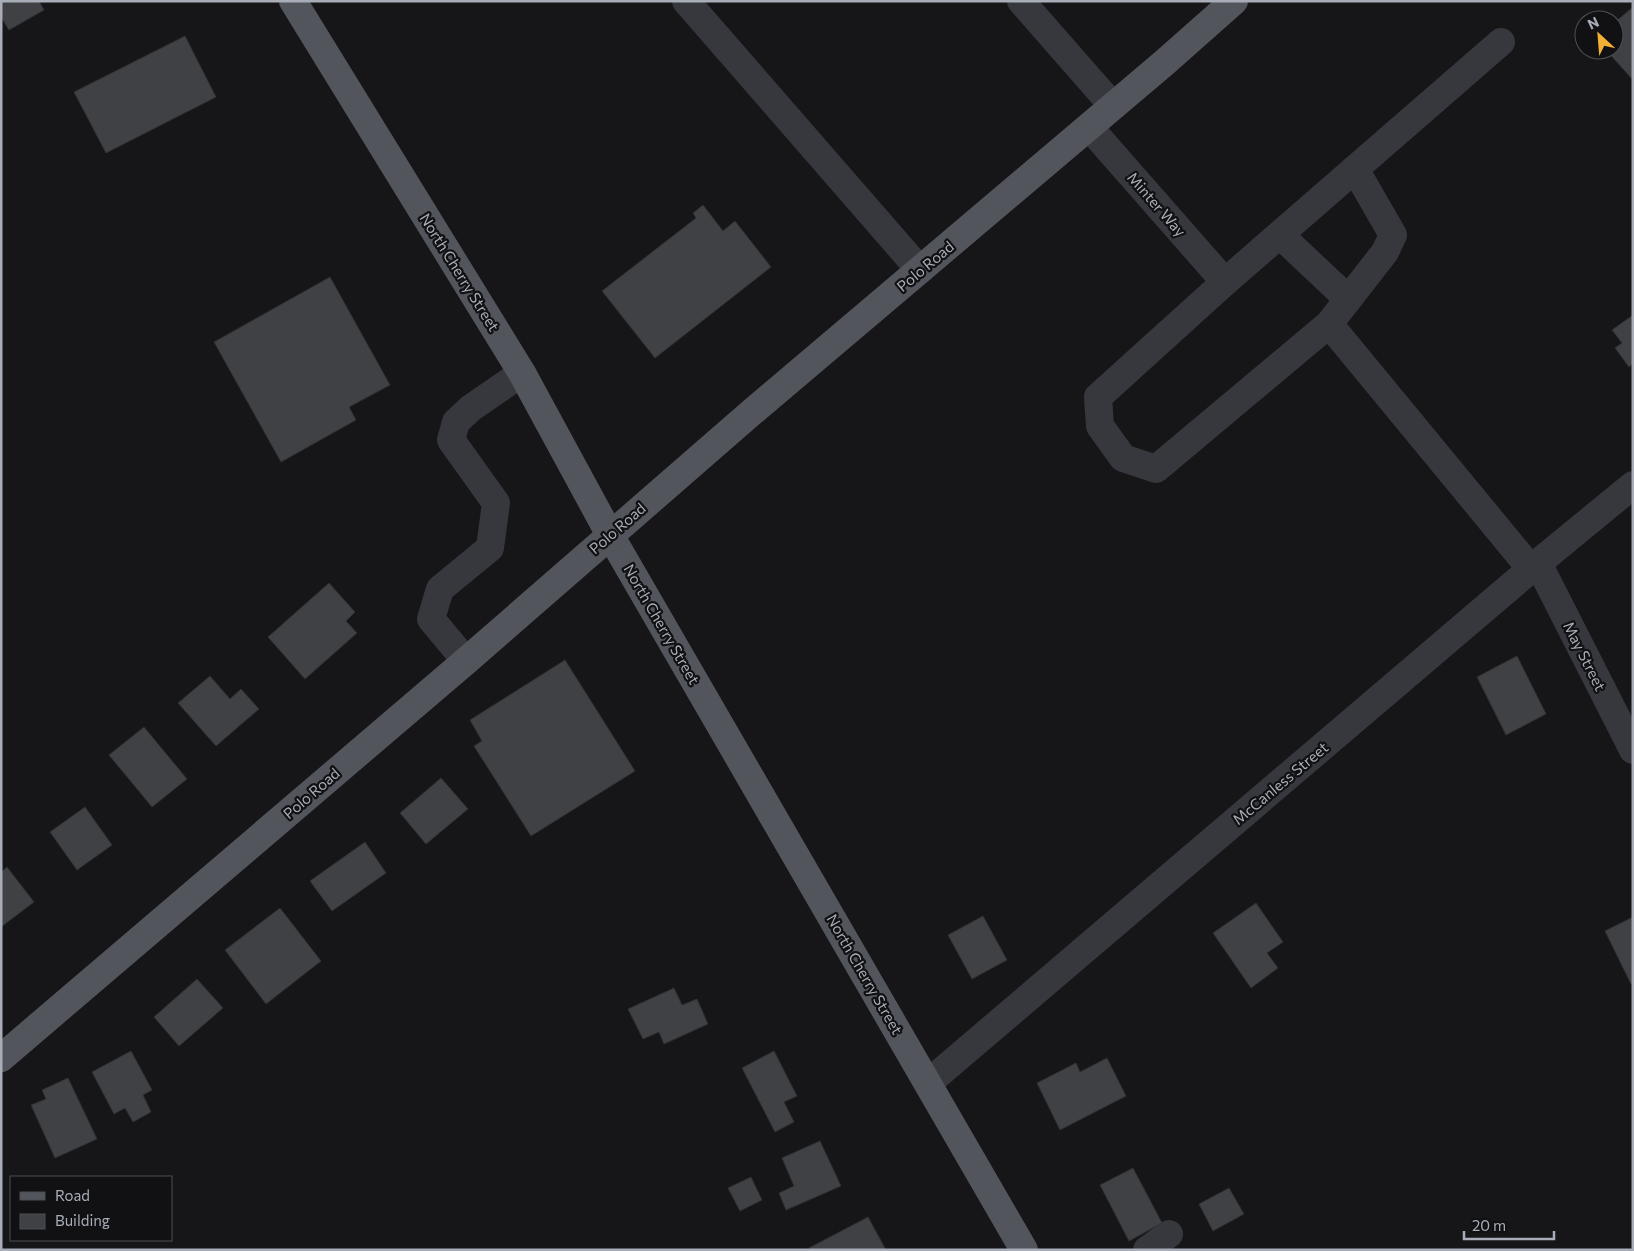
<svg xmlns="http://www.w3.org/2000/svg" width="1634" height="1251" viewBox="0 0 1634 1251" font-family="Commissioner,sans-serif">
<rect width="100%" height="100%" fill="#161618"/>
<g fill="#404145" stroke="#303034">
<polygon points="1,1 39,1 44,10 9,30 1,17"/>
<polygon points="1633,7 1633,80 1606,50 1614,50 1614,23"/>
<polygon points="185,36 216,97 106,153 74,92"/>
<polygon points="703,205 723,231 735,221 771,267 655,358 602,291 696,218 693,213"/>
<polygon points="330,277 390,385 349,407 356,420 281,462 214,342"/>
<polygon points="1633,315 1633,363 1629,367 1615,348 1622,343 1612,330"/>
<polygon points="329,583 355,612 346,621 357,633 305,679 268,637"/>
<polygon points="1517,656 1546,714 1506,735 1477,677"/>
<polygon points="565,660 635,771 531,836 474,746 482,741 470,720"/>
<polygon points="210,676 230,699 241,689 259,709 216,746 178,703"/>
<polygon points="144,727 187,779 152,807 109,755"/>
<polygon points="441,778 468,809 426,844 400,813"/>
<polygon points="85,807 112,845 77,870 50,832"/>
<polygon points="365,842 386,873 332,911 310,881"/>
<polygon points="7,867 34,902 1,927 1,872"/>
<polygon points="1256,903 1283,942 1267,953 1278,968 1251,988 1213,933"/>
<polygon points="280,908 321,961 266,1004 225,950"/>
<polygon points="983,916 1007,960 972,979 948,935"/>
<polygon points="1633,917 1633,983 1631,984 1605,931"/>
<polygon points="197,979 223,1008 179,1046 154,1017"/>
<polygon points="674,988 682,1005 697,999 708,1024 664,1044 659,1032 643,1039 628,1009"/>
<polygon points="131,1051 152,1090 143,1095 151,1112 133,1122 125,1108 114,1114 92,1072"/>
<polygon points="774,1051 797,1096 784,1102 794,1122 775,1132 742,1068"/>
<polygon points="1107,1058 1126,1096 1060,1130 1037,1083 1076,1063 1080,1072"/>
<polygon points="68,1078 97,1139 55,1158 31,1105 46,1099 42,1090"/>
<polygon points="820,1141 841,1186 786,1210 779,1193 794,1186 782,1158"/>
<polygon points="1133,1168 1162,1223 1129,1241 1100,1185"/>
<polygon points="751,1177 762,1200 740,1211 728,1188"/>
<polygon points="1229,1188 1244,1214 1213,1231 1199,1204"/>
<polygon points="868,1217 886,1250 810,1250 809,1248"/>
</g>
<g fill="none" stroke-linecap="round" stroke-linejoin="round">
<g stroke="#37383d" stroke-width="28">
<polyline points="686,1 920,270"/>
<polyline points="1021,1 1113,106"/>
<polyline points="1501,42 1225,282 1098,397 1100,426 1123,458 1156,469 1329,324 1531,569"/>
<polyline points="1089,127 1225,282"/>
<polyline points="1280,235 1348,299"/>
<polyline points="1329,324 1385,252 1393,235 1355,169"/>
<polyline points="1538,563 1633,750"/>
<polyline points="466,661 431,619 440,589 490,548 496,503 451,440 456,422 471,408 522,373"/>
<polyline points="928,1083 1538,563 1633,485"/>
<polyline points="1147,1250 1169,1234"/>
</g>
<g stroke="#53555c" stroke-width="28">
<polyline points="293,1 522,373 610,535 1024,1250"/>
<polyline points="1,1058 466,661 752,412 1164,63 1234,1"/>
</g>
</g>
<g text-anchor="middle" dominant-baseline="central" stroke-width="4.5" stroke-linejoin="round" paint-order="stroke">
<g font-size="15" fill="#a8adb8" stroke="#111113">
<text transform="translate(1157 204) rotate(49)">Minter Way</text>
<text transform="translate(925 266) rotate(-40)">Polo Road</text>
<text transform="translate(460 272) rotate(58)">North Cherry Street</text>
<text transform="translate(617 528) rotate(-41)">Polo Road</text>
<text transform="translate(662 624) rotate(60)">North Cherry Street</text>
<text transform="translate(1585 656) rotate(63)">May Street</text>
<text transform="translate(1280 783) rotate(-40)">McCanless Street</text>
<text transform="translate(311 793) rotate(-41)">Polo Road</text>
<text transform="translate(865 974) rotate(60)">North Cherry Street</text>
</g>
</g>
<rect width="1634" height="1251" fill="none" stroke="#a8adb8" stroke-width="5"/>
<rect x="10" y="1176" width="162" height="65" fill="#111113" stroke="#4d4f55"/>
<rect x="20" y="1192" width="25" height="8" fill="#53555c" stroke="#4d4f55"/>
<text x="55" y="1201" font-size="15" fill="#a8adb8">Road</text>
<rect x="20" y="1214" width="25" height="15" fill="#404145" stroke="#4d4f55"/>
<text x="55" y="1226" font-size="15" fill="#a8adb8">Building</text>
<g transform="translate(1599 35) rotate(334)"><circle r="24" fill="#111113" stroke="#4d4f55"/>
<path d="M0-4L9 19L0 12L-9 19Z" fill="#f2b134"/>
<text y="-8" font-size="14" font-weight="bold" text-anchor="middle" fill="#a8adb8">N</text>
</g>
<path d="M1464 1231v8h90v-8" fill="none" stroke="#a8adb8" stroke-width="2.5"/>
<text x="1472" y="1231" font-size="15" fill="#a8adb8" stroke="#111113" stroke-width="4" paint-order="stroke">20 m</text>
</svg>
